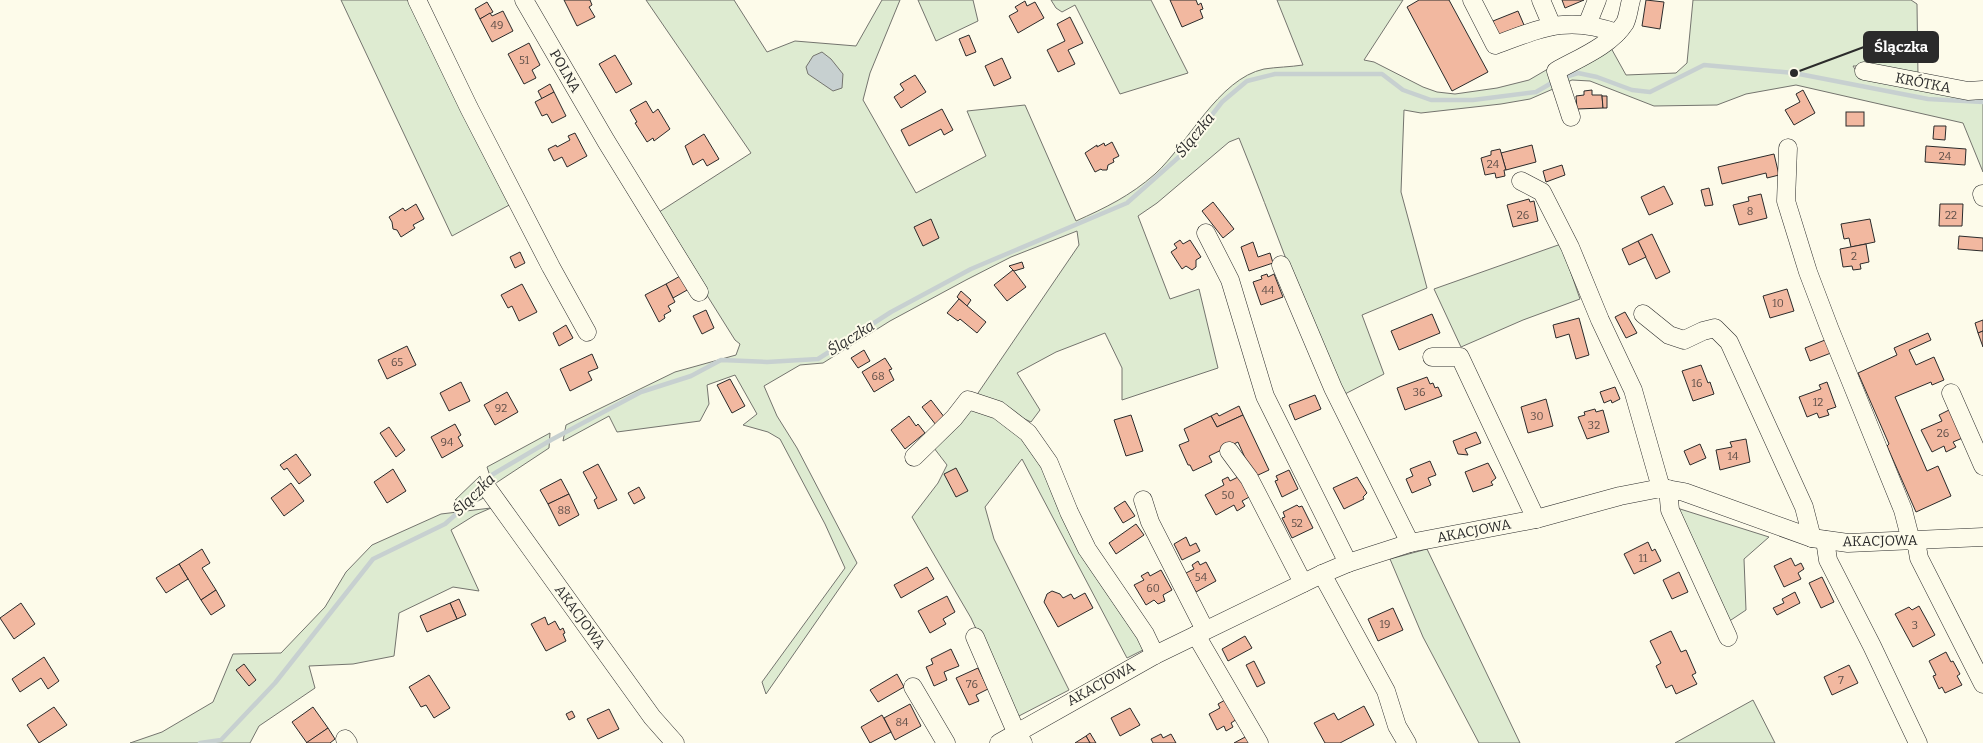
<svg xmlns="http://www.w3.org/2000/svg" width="1983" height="743" viewBox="0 0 1983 743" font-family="Bitter,serif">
<rect width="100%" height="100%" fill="#fdfbea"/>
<g fill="#deebd1" stroke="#74746e">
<polygon points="341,0 413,0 513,203 452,236"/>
<path d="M646,0H734L767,52L795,41L856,46L882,0H900L870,73L863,100L916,193L986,156L967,111L1025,105L1076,221C1105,208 1130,196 1155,174C1188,144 1218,79 1264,69C1277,67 1290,67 1303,65L1277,0H1403L1364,60L1374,62L1423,87L1437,92L1455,94L1497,88L1529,80L1553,66V89L1530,99L1501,104L1421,113L1404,110L1401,192L1427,288L1362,315L1384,374L1341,396C1304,311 1274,224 1239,138L1229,142L1157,203L1138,216L1170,299L1199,289L1218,368L1122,400V368L1105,333L1056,352L1017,373L1040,410L1031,422L976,396L1079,245L1077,231L1011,257L966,280L890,321L823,363L800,365L764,386L777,416L797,448L857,563L766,694L762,682L845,568L825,524L780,439L768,432L743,425L757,414L735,375L707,385L709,404L700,421L617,432L609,416L563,441L566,425L675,372L736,355L740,344L735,340L656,214L751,153Z"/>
<polygon points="918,0 973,0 978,21 936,41"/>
<polygon points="1051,0 1151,0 1188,73 1120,94 1075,5 1062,12 1056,8"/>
<polygon points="1693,0 1911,0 1917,4 1918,77 1867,66 1853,66 1858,74 1983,98 1983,172 1963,123 1796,85 1746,94 1717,105 1654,106 1590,81 1572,80 1565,83 1568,69 1611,48 1626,75 1676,73 1687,63"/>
<polygon points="1561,244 1580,299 1523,320 1461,347 1434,289"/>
<polygon points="968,408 988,412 1021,432 1145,649 1127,658 1022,459 985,507 994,539 1069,690 1017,717 971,618 912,517 938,483 947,465 934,448"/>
<polygon points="550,433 549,448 493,485 487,467"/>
<polygon points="480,476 484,489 489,495 478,501 455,500"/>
<polygon points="491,508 475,515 451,530 479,591 453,587 399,613 394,656 353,664 309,666 315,688 259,726 250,743 130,743 162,732 213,702 233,654 281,653 325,607 346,572 372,545 441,514"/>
<polygon points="1677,508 1769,537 1744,559 1746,610 1728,622"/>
<polygon points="1427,549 1520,743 1479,743 1423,637 1390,559"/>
<polygon points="1753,700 1775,743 1675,743"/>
</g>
<polygon fill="#c7d0d0" stroke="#74746e" points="822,52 831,59 843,74 842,88 833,91 808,74 806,67 813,56"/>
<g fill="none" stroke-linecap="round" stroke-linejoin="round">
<g stroke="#c7d0d0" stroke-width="4.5">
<polyline points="1562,78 1578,73 1597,77 1632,90 1650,92 1704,65 1794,73 1928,99 1983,102"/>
<polyline points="200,743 221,740 275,683 373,559 445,524 463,508 490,476 551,440 641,392 691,376 721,360 767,362 818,359 891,312 971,269 1127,203 1180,156 1222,102 1247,81 1275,74 1382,74 1403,90 1431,100 1473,100 1536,92 1555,81"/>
</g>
</g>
<g fill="#f2b8a0" stroke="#2b2b2b">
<polygon points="564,0 590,0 592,5 589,7 595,17 577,26"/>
<polygon points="1170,0 1196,0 1198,5 1201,3 1203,9 1200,10 1203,18 1182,27"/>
<polygon points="1419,0 1449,0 1488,72 1452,91 1407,7"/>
<polygon points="1562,0 1584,0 1565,8"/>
<polygon points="1646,0 1664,2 1660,29 1642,26"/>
<polygon points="1025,1 1027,6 1035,2 1044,18 1018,33 1009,16 1018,11 1015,7"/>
<polygon points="487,2 493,12 480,19 475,9"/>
<polygon points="503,11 513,31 492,42 480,19 490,13 492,16"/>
<polygon points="1518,11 1524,25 1498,35 1493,21"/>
<polygon points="1070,17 1083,43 1068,50 1075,64 1058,72 1047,50 1065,41 1057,24"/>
<polygon points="969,35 976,52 966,56 959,39"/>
<polygon points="529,43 540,65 532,70 536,78 524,84 508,54"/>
<polygon points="615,55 632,84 616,93 599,64"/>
<polygon points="1002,58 1011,78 994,86 985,66"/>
<polygon points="915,75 926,92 901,108 894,97 904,90 900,84"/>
<polygon points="550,84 554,92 542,99 538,91"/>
<polygon points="1592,90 1592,95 1602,95 1603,108 1577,109 1576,96 1584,95 1584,91"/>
<polygon points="1803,90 1815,113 1794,125 1785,110 1800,102 1796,94"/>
<polygon points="554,92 566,116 552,123 547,114 542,116 535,102"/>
<polygon points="1602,96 1607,96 1607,108 1603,108"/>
<polygon points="646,101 653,113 658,109 670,129 654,141 653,138 647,142 635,123 637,122 630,110"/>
<polygon points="942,109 953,130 944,135 941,129 909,146 901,130"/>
<rect x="1846" y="112" width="18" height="14"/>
<polygon points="1934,126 1946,126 1945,140 1933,139"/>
<polygon points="575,133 587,156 567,167 562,157 554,161 548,149 556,145 557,147 570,140 568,136"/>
<polygon points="704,134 719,159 707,166 703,159 693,165 685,146"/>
<polygon points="1112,142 1119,156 1113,159 1114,162 1108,165 1107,170 1102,170 1101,169 1095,172 1085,153 1097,145 1097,147 1104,143 1105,146"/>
<polygon points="1532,145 1536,162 1506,170 1501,153"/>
<polygon points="1926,146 1966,149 1965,165 1925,162"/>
<polygon points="1500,149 1506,170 1504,170 1505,176 1496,178 1495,173 1485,175 1481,158 1491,155 1491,151"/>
<polygon points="1774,154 1779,175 1767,178 1766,173 1722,184 1718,167"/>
<polygon points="1562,165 1565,175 1546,182 1543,171"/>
<polygon points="1664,186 1673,204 1649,215 1641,197"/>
<polygon points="1709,188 1713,205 1705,206 1701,190"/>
<polygon points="1761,194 1767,218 1739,225 1733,205 1749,201 1748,197"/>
<polygon points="1529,199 1530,202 1534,201 1538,221 1513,227 1507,205"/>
<polygon points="1213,202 1234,229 1223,238 1202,211"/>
<polygon points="416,204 424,219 413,225 415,228 401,237 397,230 393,229 392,222 389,217 403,208 405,211"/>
<polygon points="1940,204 1963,204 1962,226 1939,226"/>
<polygon points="931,219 939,238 923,246 914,227"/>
<polygon points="1870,219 1875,242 1851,247 1849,238 1844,239 1841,224"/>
<polygon points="1652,234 1670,272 1656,279 1638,241"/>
<polygon points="1959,236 1983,238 1983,251 1958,249"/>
<polygon points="1180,240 1183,244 1190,240 1201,257 1196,260 1196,267 1192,270 1186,266 1182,269 1171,252 1177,248 1174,244"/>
<polygon points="1638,241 1646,257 1629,265 1622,249"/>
<polygon points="1253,242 1258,257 1270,253 1273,263 1249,271 1241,247"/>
<polygon points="1866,244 1869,262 1860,264 1861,269 1853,270 1852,266 1843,267 1840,249"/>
<polygon points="520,252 525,263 515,268 510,257"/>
<polygon points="1022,262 1024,268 1014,271 1009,266"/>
<polygon points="1013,270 1026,287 1007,301 994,285"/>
<polygon points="1267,274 1268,277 1274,274 1283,297 1261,305 1253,282 1262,279 1261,276"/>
<polygon points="682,275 689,289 673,298 666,284"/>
<polygon points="522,284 537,312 519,321 512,306 508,308 501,295"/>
<polygon points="666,284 675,302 668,306 671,311 664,315 665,318 659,322 645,295"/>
<polygon points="1787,289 1794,311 1770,318 1763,296"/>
<polygon points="961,291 971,300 967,306 957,297"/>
<polygon points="959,299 986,322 977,333 960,319 958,321 947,313"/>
<polygon points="706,310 714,328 702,334 693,316"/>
<polygon points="1625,312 1637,333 1626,338 1615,317"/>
<polygon points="1432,314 1440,333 1399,350 1391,331"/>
<polygon points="1579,318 1589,355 1576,359 1569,334 1556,338 1553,325"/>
<polygon points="1983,320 1983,331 1978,333 1975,323"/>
<polygon points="566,325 573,338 559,346 553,333"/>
<polygon points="1983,331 1983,347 1978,333"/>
<polygon points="1928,333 1931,340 1909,350 1916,365 1934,357 1944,380 1932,385 1931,382 1895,397 1927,471 1938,466 1951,496 1916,512 1887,446 1889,444 1858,373 1897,355 1894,348"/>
<polygon points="1825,340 1831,353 1810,361 1805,348"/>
<polygon points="407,346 416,365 387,379 378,360"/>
<polygon points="864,350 870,361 858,368 851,358"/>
<polygon points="592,354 598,368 588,372 592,380 570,391 560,369"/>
<polygon points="885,358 892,369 889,370 894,380 874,392 862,372"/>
<polygon points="1701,365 1708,383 1710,382 1714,394 1693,401 1682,371"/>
<polygon points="1427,377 1430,384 1433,383 1435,388 1438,387 1442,396 1405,410 1397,388"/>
<polygon points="730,379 745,406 732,413 717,385"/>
<polygon points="461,382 470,401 449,411 440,393"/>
<polygon points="1827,382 1836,407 1827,410 1829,415 1819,418 1817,413 1807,417 1799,397 1821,389 1819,385"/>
<polygon points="1615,387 1620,399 1612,403 1611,400 1604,403 1600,392"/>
<polygon points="507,392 518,412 495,425 484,405"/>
<polygon points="1315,395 1321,409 1295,420 1289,405"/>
<polygon points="1546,399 1553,426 1528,433 1521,407"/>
<polygon points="931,400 945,418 936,425 922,407"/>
<polygon points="1239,406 1243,415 1217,427 1211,416 1217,413 1219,416"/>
<polygon points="1595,409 1596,412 1603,410 1609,432 1587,439 1578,417 1585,415 1584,412"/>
<polygon points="1951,409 1965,437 1953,442 1956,447 1946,452 1944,446 1932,452 1921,430 1942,421 1939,415"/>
<polygon points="1131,415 1143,451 1126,456 1114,420"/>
<polygon points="1243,415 1269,470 1256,476 1250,469 1238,442 1209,456 1212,462 1193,471 1190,465 1188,465 1179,445 1189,441 1184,429 1211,416 1217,427"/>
<polygon points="909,416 916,426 918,424 925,433 905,449 891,430"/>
<polygon points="455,424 461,435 458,437 463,446 442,458 431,437"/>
<polygon points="389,427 405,450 396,457 380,433"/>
<polygon points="1476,432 1481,443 1465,449 1468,455 1458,454 1453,441"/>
<polygon points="1746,439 1750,462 1720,470 1716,450 1732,447 1730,442"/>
<polygon points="1700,444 1706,458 1690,465 1684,451"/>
<polygon points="296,454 311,475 299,484 287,468 284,470 280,465"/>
<polygon points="1430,461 1436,475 1428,478 1431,485 1412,493 1406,479 1413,476 1410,469"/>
<polygon points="1488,463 1496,478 1491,482 1493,485 1473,492 1465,472"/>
<polygon points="598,464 617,500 598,509 594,500 597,498 583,472"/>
<polygon points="956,468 968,491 956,497 944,474"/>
<polygon points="393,469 406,491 387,503 374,482"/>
<polygon points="1289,470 1298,489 1282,497 1275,481 1278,480 1276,476"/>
<polygon points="1240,476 1251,496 1242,501 1245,506 1237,511 1234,505 1216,515 1205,495 1224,485 1222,480 1228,477 1230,481"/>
<polygon points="1357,477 1367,493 1363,497 1364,499 1344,509 1333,488"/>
<polygon points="561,479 569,494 548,504 540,490"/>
<polygon points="291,483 304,501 284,516 271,498"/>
<polygon points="639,487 645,498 634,504 628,493"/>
<polygon points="569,494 579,515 559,526 548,504"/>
<polygon points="1125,501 1135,516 1123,523 1114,508"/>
<polygon points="1297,505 1299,507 1302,506 1313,528 1292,538 1282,518 1285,517 1283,512"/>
<polygon points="1136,524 1144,535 1116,554 1109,543"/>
<polygon points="1186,537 1190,546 1196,543 1200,551 1182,560 1174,544"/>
<polygon points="1648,542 1652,551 1655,549 1661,561 1634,574 1624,554"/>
<polygon points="202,549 210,563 202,568 216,590 201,600 179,564"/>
<polygon points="1791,558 1795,566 1801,563 1804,569 1798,573 1801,579 1784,587 1774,566"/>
<polygon points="1198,561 1200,565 1206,562 1216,581 1196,592 1186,573 1194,569 1192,565"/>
<polygon points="179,564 188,579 166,593 156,578"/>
<polygon points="927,567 934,579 901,598 894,585"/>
<polygon points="1161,570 1172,590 1163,595 1165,601 1158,604 1154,600 1146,605 1134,585 1144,580 1141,576 1148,572 1150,576"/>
<polygon points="1679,572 1688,592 1672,599 1663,580"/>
<polygon points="1822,577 1834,602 1821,608 1809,583"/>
<polygon points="216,590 225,606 211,615 201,600"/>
<polygon points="1052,591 1060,594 1063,598 1071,594 1074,599 1085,593 1093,608 1058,627 1044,602 1047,594"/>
<polygon points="1795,592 1800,603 1777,615 1773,608 1784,603 1782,599"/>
<polygon points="947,596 955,612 943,619 946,624 930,633 918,611"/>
<polygon points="459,599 466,615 457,619 450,603"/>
<polygon points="21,603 35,624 14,639 0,618"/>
<polygon points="450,603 457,619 427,632 420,616"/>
<polygon points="1919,606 1935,635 1913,647 1895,614 1909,607 1912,610"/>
<polygon points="1393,608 1403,630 1378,641 1368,619"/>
<polygon points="545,617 548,625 555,621 560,630 563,628 565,633 563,634 566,641 546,651 531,624"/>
<polygon points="1671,631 1681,652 1686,650 1696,673 1692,675 1697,684 1676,694 1672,685 1666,688 1656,666 1661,663 1650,641"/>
<polygon points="1245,636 1252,648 1228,661 1222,649"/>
<polygon points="951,649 959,666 944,672 947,680 934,686 926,667 933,664 931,659"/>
<polygon points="1946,652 1951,662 1953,661 1960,674 1957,676 1962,685 1945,693 1942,687 1939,689 1933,676 1936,675 1929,661"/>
<polygon points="44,657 59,681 48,689 41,678 20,692 12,679"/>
<polygon points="1254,661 1265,683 1257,687 1246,665"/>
<polygon points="244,664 256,680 249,686 236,670"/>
<polygon points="1849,665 1858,683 1832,695 1824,677"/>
<polygon points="978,668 988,689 976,695 979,701 969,705 956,678"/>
<polygon points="897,674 904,687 878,702 870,690"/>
<polygon points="429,675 450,708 434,718 426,705 421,707 409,687"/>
<polygon points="1225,700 1237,719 1231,723 1233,727 1226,731 1224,726 1217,730 1209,714 1220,708 1218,704"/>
<polygon points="910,704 921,726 895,740 884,718"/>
<polygon points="1364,706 1374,725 1340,743 1325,743 1314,723 1334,713 1338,720"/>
<polygon points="54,707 67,725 39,743 27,725"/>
<polygon points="313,707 328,728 307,743 292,722"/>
<polygon points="1130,708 1140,725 1120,736 1111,718"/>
<polygon points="609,709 619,729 598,739 587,719"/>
<polygon points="572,711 575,717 569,720 566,714"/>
<polygon points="882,715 891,732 870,743 861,727"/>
<polygon points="328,728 335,739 330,743 306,743"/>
<polygon points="1090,733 1096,743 1090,743 1086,736"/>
<polygon points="1161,734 1163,738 1171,734 1176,743 1153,743 1151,739"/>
<polygon points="1086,736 1090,743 1075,743"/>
<polygon points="1247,736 1250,743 1234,743"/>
</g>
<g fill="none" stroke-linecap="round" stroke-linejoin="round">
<g stroke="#2b2b2b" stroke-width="19">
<g id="minor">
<polyline points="417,0 469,108 551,267 587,332"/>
<polyline points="524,0 606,141 699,292"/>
<path d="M1472,0L1495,45C1542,28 1567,15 1617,33"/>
<polyline points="1541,0 1552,26"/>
<polyline points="1587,25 1597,0"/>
<polyline points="1864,71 1968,91 1983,90"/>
<path d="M1571,117L1556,71C1579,58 1610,46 1625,23C1628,17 1629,7 1631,0"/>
<polyline points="1788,148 1786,201 1808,272 1830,330 1903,510 1911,541"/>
<polyline points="1521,181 1542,192 1570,247 1600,320 1633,390 1661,488"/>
<polyline points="1982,194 1983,197"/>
<polyline points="1206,233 1230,280 1265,396 1348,563"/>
<polyline points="1281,265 1333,388 1410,543"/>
<polyline points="1643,314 1669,335 1684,340 1703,331 1715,328 1729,342 1804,507 1812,538"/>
<polyline points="1432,357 1460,357 1536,519"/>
<polyline points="1951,393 1983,466"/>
<polyline points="1229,451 1249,478 1303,583"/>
<polyline points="914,457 954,418 968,400 998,410 1028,433 1049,463 1069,512 1087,549 1145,634 1155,655"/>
<polyline points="488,489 652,717 675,743"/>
<polyline points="1668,489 1670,510 1728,637"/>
<polyline points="1143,500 1150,522 1205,630"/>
<polyline points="1825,540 1828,560 1872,646 1918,743"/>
<polyline points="1916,541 1919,558 1983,684"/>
<polyline points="1322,574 1386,691 1397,726 1407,743"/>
<polyline points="1196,635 1259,743"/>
<polyline points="975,637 1016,732 1023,743"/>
<polyline points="913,687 946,743"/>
<polyline points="345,739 348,743"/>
<polyline points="999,743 1155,655 1322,574 1348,563 1410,543 1536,519 1620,496 1661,488 1684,492 1812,538 1848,543 1983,537"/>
</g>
</g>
<use href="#minor" stroke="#fdfbea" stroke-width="18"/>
</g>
<g text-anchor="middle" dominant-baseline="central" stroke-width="4" stroke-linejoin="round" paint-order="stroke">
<g font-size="11" fill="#5d4e48">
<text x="497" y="25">49</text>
<text x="524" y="60">51</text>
<text x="1945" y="156">24</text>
<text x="1493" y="164">24</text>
<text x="1750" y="211">8</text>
<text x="1523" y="215">26</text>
<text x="1951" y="215">22</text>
<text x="1854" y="256">2</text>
<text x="1268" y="290">44</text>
<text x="1778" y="303">10</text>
<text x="397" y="362">65</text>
<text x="878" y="376">68</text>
<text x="1697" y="383">16</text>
<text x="1419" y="392">36</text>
<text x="1818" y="402">12</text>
<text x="501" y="408">92</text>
<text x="1537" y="416">30</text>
<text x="1594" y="425">32</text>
<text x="1943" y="433">26</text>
<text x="447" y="442">94</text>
<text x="1733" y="456">14</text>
<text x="1228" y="495">50</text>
<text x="564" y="510">88</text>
<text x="1297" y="523">52</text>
<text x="1643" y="558">11</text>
<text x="1201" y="577">54</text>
<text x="1153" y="588">60</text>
<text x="1385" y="624">19</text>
<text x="1915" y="625">3</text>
<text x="1841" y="680">7</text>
<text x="972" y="684">76</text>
<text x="902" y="722">84</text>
</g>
<g font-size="14" fill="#2b2b2b" stroke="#fdfbea">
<text transform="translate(565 71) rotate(60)">POLNA</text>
<text transform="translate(1923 83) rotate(11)">KRÓTKA</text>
<text transform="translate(1474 531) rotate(-11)">AKACJOWA</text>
<text transform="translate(1880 541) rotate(-1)">AKACJOWA</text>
<text transform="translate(580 617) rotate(54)">AKACJOWA</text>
<text transform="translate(1101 684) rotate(-29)">AKACJOWA</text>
</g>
<g font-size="15" font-style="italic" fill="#2b2b2b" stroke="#fdfbea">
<text transform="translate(1195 135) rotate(-51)">Ślączka</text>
<text transform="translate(851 338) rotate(-32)">Ślączka</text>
<text transform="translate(474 495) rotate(-45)">Ślączka</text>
</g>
</g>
<path fill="none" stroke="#2b2b2b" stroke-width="2" d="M1794 73L1864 47"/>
<circle fill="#2b2b2b" stroke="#fdfbea" stroke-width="2" cx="1794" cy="73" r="5"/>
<rect fill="#2b2b2b" stroke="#2b2b2b" stroke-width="2" x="1864" y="32" width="74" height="30" rx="5"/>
<g font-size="15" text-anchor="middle" font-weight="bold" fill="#fff">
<text x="1901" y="52">Ślączka</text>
</g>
</svg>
